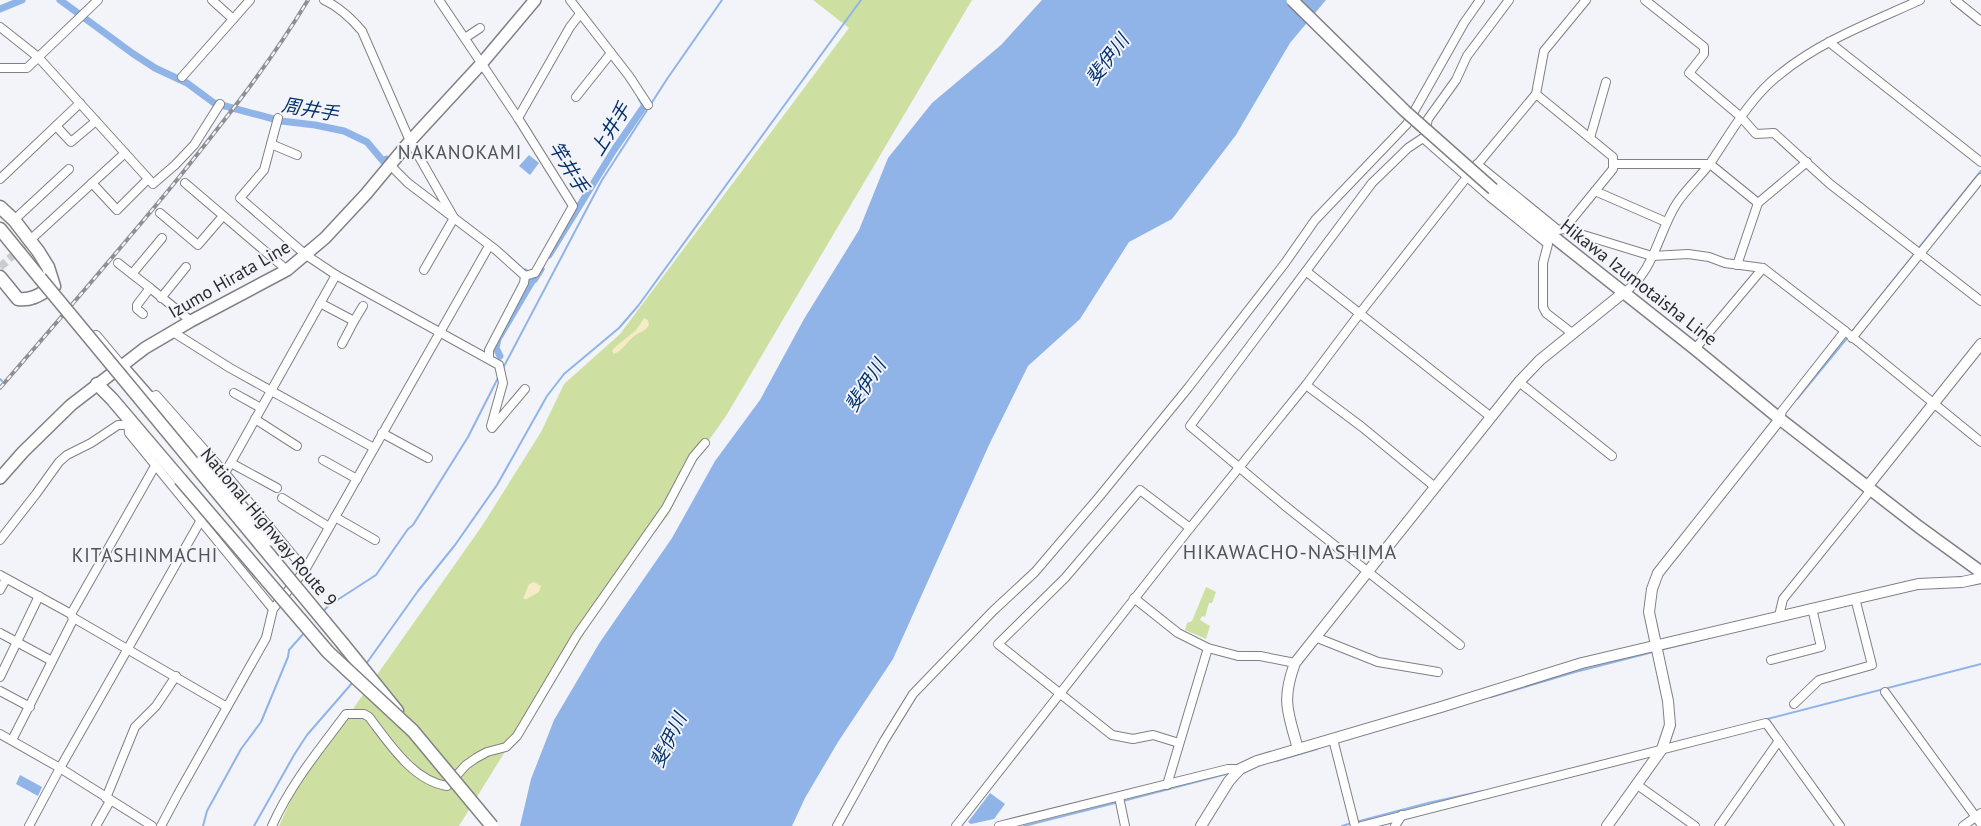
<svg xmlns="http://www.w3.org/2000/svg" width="1981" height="826" viewBox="0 0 1981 826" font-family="'PT Sans','Noto Sans JP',sans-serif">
<rect width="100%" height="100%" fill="#f3f4f9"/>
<g fill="#cde0a1">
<polygon points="813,0 972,0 726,416 692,464 669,514 616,582 520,738 506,750 459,826 279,826 295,791 482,526 541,432 564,384 620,334 849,28"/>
<polygon points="1206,587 1216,592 1212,603 1209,603 1205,617 1202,616 1200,620 1210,626 1206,639 1185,630 1187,623 1192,621"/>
</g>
<g fill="#f5ebc5">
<path d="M644,318L648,320L649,325C645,332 639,332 633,337C626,343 623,350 614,354L612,351L614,348L636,330Z"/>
<polygon points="534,582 541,586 539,592 527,599 523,599 529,584"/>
</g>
<g fill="#90b4e8">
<polygon points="1042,0 1326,0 1290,43 1236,135 1172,219 1129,242 1080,319 1028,366 989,445 893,659 838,742 805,798 792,826 520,826 531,779 554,720 600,642 672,538 715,461 760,400 804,319 859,230 888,158 932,103 1001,45"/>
<polygon points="529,155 539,163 530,175 519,166"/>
<polygon points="20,775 42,787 38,796 16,784"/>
<polygon points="990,793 1005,804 994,819 971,824 968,822"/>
</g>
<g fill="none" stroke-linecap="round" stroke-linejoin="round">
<g stroke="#90b4e8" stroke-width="2">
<polyline points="1918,249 1981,171"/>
<polyline points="1851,333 1915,253"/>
<polyline points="502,370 602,180 667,79 722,0"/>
<polyline points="0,379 2,381"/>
<polyline points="1797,399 1848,337"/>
<polyline points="322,613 328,606 376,575 408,529 413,525 468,437 499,376"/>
<polyline points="1660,650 1709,638"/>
<polyline points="366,664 418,591 455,545 497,485 547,396 564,374 619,328 638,306 861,0"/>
<polyline points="1491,697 1575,672 1653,652"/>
<polyline points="1744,725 1981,664"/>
<polyline points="1276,761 1317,749"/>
<polyline points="1123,801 1230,773"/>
<polyline points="1356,822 1428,803 1483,791"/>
<polyline points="203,826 207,811 241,749 261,722 288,657 289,650 304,633"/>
<polyline points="254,826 294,755 307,735 353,682"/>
<polyline points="1024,826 1119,802"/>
<polyline points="1342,826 1352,823"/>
</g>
<g stroke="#90b4e8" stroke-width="7">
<polyline points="60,0 132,53 155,68 187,83 214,103 281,121 315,125 344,131 367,142 383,161 387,159 393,164"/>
<polyline points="0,9 22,0"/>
<polyline points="549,255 614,150 645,105 641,98"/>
<polyline points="525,272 534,280 541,269"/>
<polyline points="500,356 496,348 498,339 534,278"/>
</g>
<polyline stroke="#cbccd0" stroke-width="8" stroke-dasharray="8 4" stroke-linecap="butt" points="0,267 29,241"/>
<g stroke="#808085" stroke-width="10">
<g id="minor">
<polyline points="212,0 233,19"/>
<path d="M324,0C339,7 351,18 362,31L410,141L454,218L496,250L525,276L524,283L489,350V358"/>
<polyline points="439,0 518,118 573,206 535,273 525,276"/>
<polyline points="570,0 629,76 648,105"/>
<polyline points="1645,0 1704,47 1704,54 1689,73 1741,117 1756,134 1774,133 1830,184 1981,301"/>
<polyline points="1955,0 1981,21"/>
<polyline points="0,27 38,57 153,184 175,165 194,145 220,104"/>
<polyline points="465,38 480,28"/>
<polyline points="1829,42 1981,162"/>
<polyline points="0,68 27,68 98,0"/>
<polyline points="182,77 250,0"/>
<polyline points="1536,94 1544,51 1586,0"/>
<polyline points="576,97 611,53"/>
<polyline points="278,118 264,170 240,198 306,255 336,275 499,365 503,383 491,426 492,428 525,389"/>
<polyline points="518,118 570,27 580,14"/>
<polyline points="56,126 71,142 96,121"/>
<polyline points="1425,132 1428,119 1456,80 1467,56 1509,0"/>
<polyline points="1590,138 1606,82"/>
<polyline points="271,144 297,155"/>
<polyline points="1614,164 1710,164 1758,203"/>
<polyline points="390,165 408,183 454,218 424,270"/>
<polyline points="0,179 80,103"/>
<polyline points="92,183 117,210 148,179"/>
<polyline points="185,183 287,270"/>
<polyline points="1595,191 1666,222"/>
<polyline points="160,213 198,245 223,216"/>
<polyline points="14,220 69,169"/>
<polyline points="1564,229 1652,256 1688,254 1709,257 1725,263 1763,268 1845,331 1981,442"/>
<polyline points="29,241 125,153"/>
<polyline points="118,263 150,288"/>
<polyline points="1737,265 1758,203 1807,162"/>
<polyline points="1307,272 1491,417"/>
<polyline points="132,274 162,238"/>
<path d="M1623,293C1654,274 1658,232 1677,203C1687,188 1701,176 1711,162C1732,131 1750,98 1779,75C1820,41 1872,22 1920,0"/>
<polyline points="161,298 186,267"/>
<polyline points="320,303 354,321 342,344"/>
<polyline points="143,314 137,309 137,305 150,288 191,321"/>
<polyline points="354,321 363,306"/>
<polyline points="173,332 230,368 374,448"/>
<polyline points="1852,338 1981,178"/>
<polyline points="1695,349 1763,268"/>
<polyline points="1519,382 1612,456"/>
<polyline points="1306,385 1362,427 1435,487"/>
<polyline points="234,393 261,408"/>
<polyline points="149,398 156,395 225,473 305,570"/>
<polyline points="128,418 129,433 273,609"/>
<polyline points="255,419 297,446"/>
<polyline points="1780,419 1782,411 1845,331"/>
<polyline points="382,433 428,458"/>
<polyline points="323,460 357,479"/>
<polyline points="231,463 277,488"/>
<polyline points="225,473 336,275"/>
<polyline points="282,498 329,527"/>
<polyline points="335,517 375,540"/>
<polyline points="0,540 36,494 59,462 67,455 91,443 118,425 128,425"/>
<polyline points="0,575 71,614 72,617 227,707"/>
<polyline points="0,590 6,579"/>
<polyline points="1134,598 1178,633 1208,648 1238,656 1260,656 1295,663"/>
<polyline points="71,614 155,466"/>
<polyline points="1779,616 1783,599 1871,490"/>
<polyline points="0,633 52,661"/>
<polyline points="1315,637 1378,662 1438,672"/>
<polyline points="1460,645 1284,505 1190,426 1372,183 1408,148 1423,138 1490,197 1548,244 1543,263 1543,307 1546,313 1572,333"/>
<polyline points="1771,660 1821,647 1812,608"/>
<polyline points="0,677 39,596"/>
<polyline points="0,691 30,707"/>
<polyline points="1885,692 1981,824"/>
<polyline points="1794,704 1819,680 1872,665 1855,598"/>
<polyline points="0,734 60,768 152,826"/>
<polyline points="1333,739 1355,826"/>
<polyline points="12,740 74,618"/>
<polyline points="1179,743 1153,735 1133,739 1112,735 998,644 1065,578 1140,490 1190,528"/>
<polyline points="1636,784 1695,826"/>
<polyline points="1167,785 1208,648"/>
<polyline points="1119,797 1125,826"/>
<polyline points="106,798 135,727 156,706 176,676"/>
<polyline points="29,826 60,768 201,520"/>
<polyline points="96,826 110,801"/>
<polyline points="161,826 178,794 266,638 273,609 305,570 489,246"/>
<path d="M272,826C290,785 319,750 346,714H364L369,717C389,743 413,781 447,786L466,765L476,758L487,752L506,747L517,736L577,635L666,508L693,457L705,443"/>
<polyline points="837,826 884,741 913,694 993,611 1035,572 1099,497 1188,388 1285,263 1315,220 1407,124 1464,23 1480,0"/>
<polyline points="956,826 1190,528 1306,385 1360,313 1467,177 1536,94 1613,157 1613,169 1564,229 1558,230 1477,164"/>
<polyline points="999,826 1228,769 1240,769"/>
<polyline points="1362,826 1766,723 1840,826"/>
<polyline points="1395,826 1402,815"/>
<polyline points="1719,826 1778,742"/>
<polyline points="1963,826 1981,813"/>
</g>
</g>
<g stroke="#808085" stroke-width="12">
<g id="tertiary">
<polyline points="96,336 121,366"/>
<polyline points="1867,487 1981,344"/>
<path d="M1298,749C1288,712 1281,701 1295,663L1519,382L1540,360L1623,293"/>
<polyline points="1201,826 1229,781 1240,769 1257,761 1441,707 1582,663 1918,584 1962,582 1981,578"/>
<polyline points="1607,826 1662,749 1670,725 1668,701 1649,612 1652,589 1658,573 1780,419"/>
</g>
</g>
<g stroke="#808085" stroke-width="14">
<g id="secondary">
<polyline points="1493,189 1695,349 1780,419 1919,527 1981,572"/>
<polyline points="0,478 23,452 71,405 145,348 191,321 287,270 325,238 366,194 410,141 482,63 535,0"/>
</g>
</g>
<g stroke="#808085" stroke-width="15">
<g id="trunk">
<path d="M0,207L14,220L38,251L48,267L54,286C42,293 33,301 18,299L0,277"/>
<polyline points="0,229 40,278"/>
<polyline points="121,366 203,460"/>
<polyline points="97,384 112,399 180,479"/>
<polyline points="343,644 397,711"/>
</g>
</g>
<use href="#minor" stroke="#fff" stroke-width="8"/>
<use href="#tertiary" stroke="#fff" stroke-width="10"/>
<use href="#secondary" stroke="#fff" stroke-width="11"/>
<use href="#trunk" stroke="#fff" stroke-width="12"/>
<g stroke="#8f8f93" stroke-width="4">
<path id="rail" d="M0,388C58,321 116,254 172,186C221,125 267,68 308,0"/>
</g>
<use href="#rail" stroke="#f3f4f9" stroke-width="2" stroke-dasharray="5.5" stroke-linecap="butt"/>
<g stroke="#808085" stroke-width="14" stroke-linecap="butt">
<polyline id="secondary-bridge" points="1292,0 1405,111 1493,189"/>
</g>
<g stroke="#808085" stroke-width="15" stroke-linecap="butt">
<g id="trunk-bridge">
<polyline points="40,278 343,644"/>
<polyline points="203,460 268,540"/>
<polyline points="180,479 328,652 413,731 492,826"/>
</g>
</g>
<use href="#secondary-bridge" stroke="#fff" stroke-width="11"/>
<use href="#trunk-bridge" stroke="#fff" stroke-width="12"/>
</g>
<g text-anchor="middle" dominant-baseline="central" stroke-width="4" stroke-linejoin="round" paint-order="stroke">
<g font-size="18" fill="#2a2a2c" stroke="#f3f4f9">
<text transform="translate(229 279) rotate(-30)">Izumo Hirata Line</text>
<text transform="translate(1639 282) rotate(38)">Hikawa Izumotaisha Line</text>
<text transform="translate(269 527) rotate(50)">National Highway Route 9</text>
</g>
<g font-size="19" font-style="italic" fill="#03326e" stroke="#f3f4f9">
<text transform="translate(1107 59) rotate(-53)">斐伊川</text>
<text transform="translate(310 109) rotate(10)">周井手</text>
<text transform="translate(610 129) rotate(-58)">上井手</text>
<text transform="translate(569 167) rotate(58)">竿井手</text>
<text transform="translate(865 385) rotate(-57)">斐伊川</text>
<text transform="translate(668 740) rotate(-64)">斐伊川</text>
</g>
<g font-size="19" letter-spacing="1" fill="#525257" stroke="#f3f4f9">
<text x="460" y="152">NAKANOKAMI</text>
<text x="145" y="555">KITASHINMACHI</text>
</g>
<g font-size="20" letter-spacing="1" fill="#525257" stroke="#f3f4f9">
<text x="1290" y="552">HIKAWACHO-NASHIMA</text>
</g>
</g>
</svg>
